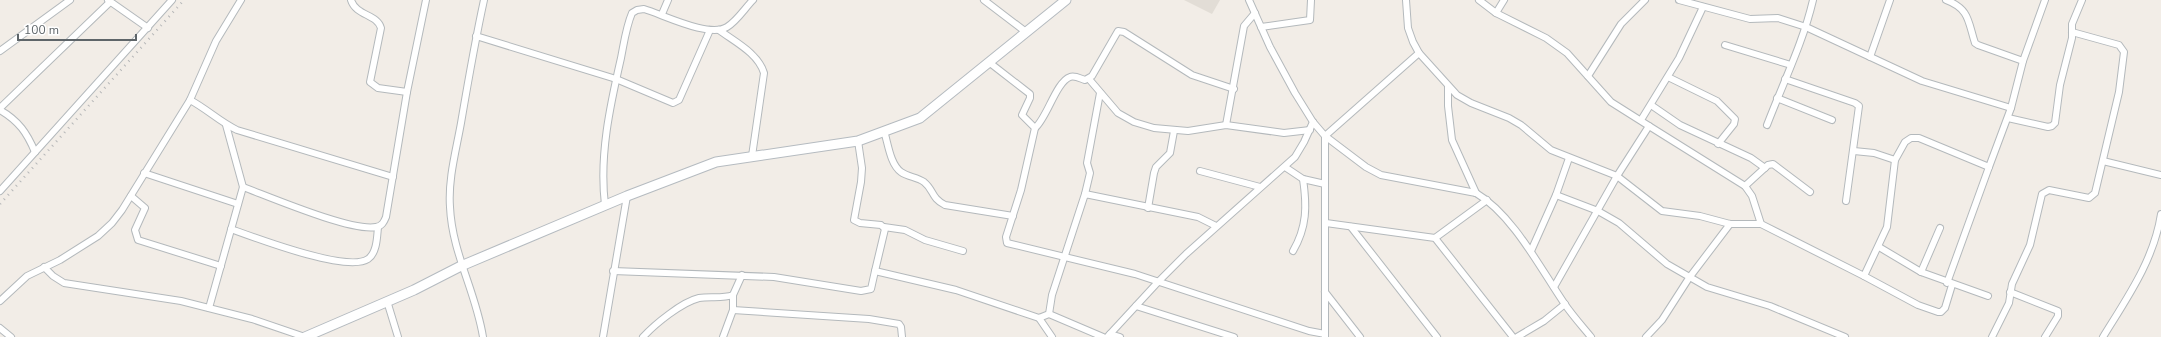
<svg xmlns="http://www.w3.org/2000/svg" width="2161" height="337" viewBox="0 0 2161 337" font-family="'Nunito Sans',sans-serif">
<rect width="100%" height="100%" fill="#f2ede7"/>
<polygon fill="#e2ddd6" points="1184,0 1220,0 1212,14"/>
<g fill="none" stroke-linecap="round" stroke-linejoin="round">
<g stroke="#b4b9bc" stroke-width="8">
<g id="street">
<polyline points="108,0 148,28"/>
<path d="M351,0C356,16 377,14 381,28L370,82L378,88L407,92"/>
<polyline points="984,0 1026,32"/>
<path d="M1249,0L1270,47L1295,93L1313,122L1325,136L1366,167L1381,175L1476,193C1513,215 1540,268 1564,303C1572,315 1582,326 1591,337"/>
<polyline points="1406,0 1408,28 1413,42 1419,53 1457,95 1471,103 1509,118 1521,125 1551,150 1617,176 1662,211 1700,216 1730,224 1761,224"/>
<polyline points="1479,0 1496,13 1504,0"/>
<polyline points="1679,0 1750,19 1778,18 1806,27 1922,81 2011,108"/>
<path d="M1946,0C1970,9 1968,22 1975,43L1978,45L2023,61L2045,0"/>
<polyline points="1496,13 1546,38 1567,53 1611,102 1649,126 1617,176 1554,287"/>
<polyline points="662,14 668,0"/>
<polyline points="1261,27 1310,20 1311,0"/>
<path d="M719,30C735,42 758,53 764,73L752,156"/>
<polyline points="476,36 616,79 673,103 679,100 710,30"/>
<polyline points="1725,45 1791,65"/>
<polyline points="0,51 70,0"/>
<polyline points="1870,57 1890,0"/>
<polyline points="990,63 1030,94 1030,98 1022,115 1035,128 1021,190 1006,237 1007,243 1135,274 1309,331 1325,334"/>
<polyline points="1588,76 1621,24 1645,0"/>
<polyline points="1668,77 1717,101 1735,119 1734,124 1718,144"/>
<polyline points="1089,79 1118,113 1134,122 1154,128 1188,131 1226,125 1284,133 1310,130"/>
<polyline points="1785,79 1855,103 1859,106 1846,201"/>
<polyline points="1448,87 1448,106 1452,140 1476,193"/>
<polyline points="1777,98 1832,120"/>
<path d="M190,100C207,109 220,122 237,130L393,177"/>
<polyline points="1651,105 1680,125 1751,158 1765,168"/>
<polyline points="0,108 110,2"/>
<path d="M0,110C19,121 27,133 35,152"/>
<polyline points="2008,118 2048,127 2052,126 2055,123 2060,85 2072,38 2072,24 2082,0"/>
<polyline points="1641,120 1679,58 1703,7"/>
<polyline points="1226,125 1244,26 1255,13"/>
<path d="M1767,125C1783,83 1803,43 1813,0"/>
<polyline points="1649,126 1745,186 1752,196 1761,224 1864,276 1887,227 1895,160 1905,142 1911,138 1919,138 1989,167 2011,108 2023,61"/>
<path d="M1035,128C1047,118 1056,82 1070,77C1075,75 1081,79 1085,80L1092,76L1118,31L1124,32L1192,75L1234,89"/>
<path d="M884,131C888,143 890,164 901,172C908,177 917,177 924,182C934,190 931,198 945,205L1013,216"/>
<polyline points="858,141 862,168 861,182 854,220 860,223 881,225 885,229 875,271 956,290 1039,318 1049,314 1103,337"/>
<polyline points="1854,151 1874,153 1895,160"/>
<polyline points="2103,161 2161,175"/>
<polyline points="1285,167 1303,179 1325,184"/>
<polyline points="1200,171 1260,187"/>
<polyline points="144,173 238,204"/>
<polyline points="1745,186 1768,165 1773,164 1810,192"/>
<path d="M243,187C270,197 352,232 376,227C382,226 384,222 386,217L407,92L426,0"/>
<polyline points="0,191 172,0"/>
<polyline points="1085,194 1090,173 1087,163 1100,93"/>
<polyline points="1556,195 1598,211 1619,223 1667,264 1707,287 1770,306 1845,337"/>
<polyline points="131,196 145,208 135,230 138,240 221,266"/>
<path d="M605,205C599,156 610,106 621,58C624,43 626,27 632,13L637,10L644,9C664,15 709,38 727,27C737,21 745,8 753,0"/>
<polyline points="1148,208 1154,173 1156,167 1170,153 1174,131"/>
<polyline points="1326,223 1435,238 1513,337"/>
<polyline points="884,227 905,230 925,240 963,251"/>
<polyline points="1351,227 1437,337"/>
<path d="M231,229C256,238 347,273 368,259C377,253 377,237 378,227"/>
<polyline points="1435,238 1487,200"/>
<polyline points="1879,247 1921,272 1988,296"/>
<path d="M1293,251C1307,227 1307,206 1303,179"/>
<polyline points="1531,251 1556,195 1569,158"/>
<polyline points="44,267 53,276 64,283 181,301 252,319 305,337"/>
<polyline points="613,271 774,277 861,291 871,289 875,271"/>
<polyline points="1921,272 1940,228"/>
<polyline points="1864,276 1918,305 1938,312 1941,312 1945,308 1952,285"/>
<polyline points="1947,283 1989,167"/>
<polyline points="1325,292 1360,337"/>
<polyline points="2010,292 2058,311 2058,316 2045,337"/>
<polyline points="0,301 27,276 60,260 98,236 112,223 122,210 190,100 216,41 241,0"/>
<polyline points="387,301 398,337"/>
<polyline points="1136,306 1234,337"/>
<polyline points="209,308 243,187 226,125"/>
<polyline points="733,310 869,319 899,324 901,327 902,337"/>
<polyline points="1049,314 1052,295 1085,194 1198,217 1216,226"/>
<polyline points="1039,318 1052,337"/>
<polyline points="0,328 11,337"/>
<polyline points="1110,334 1158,282 1186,254 1295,157 1304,142 1313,122"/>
<polyline points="1108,336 1110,334 1120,337"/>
<path d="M483,337C476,292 452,253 450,207C448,179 456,151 461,123C468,82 475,41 484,0"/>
<polyline points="603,337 627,196"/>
<path d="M643,337C655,324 682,302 699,298C710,296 722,299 733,295L742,275"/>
<polyline points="723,337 733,310 733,295"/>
<polyline points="1325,337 1325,136 1419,53"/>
<polyline points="1517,337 1544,321 1565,304"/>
<polyline points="1646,337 1662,320 1689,278 1730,224"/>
<polyline points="1992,337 2009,303 2012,284 2030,245 2042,194 2049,190 2089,198 2095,193 2119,92 2124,52 2119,45 2072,32"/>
<path d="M2103,337C2127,298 2154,260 2161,214"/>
</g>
</g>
<g stroke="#b5bbc0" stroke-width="11">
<polyline id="secondary" points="305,337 414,290 461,266 627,196 716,162 858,141 920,118 1066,0"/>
</g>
<use href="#street" stroke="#fff" stroke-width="6"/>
<use href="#secondary" stroke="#fff" stroke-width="9"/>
<polyline stroke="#b6b7b8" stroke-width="2.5" stroke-dasharray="1 5" stroke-linecap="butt" points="0,204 184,0"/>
</g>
<path d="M18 34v6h118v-6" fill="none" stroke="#5e6569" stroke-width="2"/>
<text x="24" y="34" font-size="12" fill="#5e6569" stroke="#ffffff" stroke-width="3" paint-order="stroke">100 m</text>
</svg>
